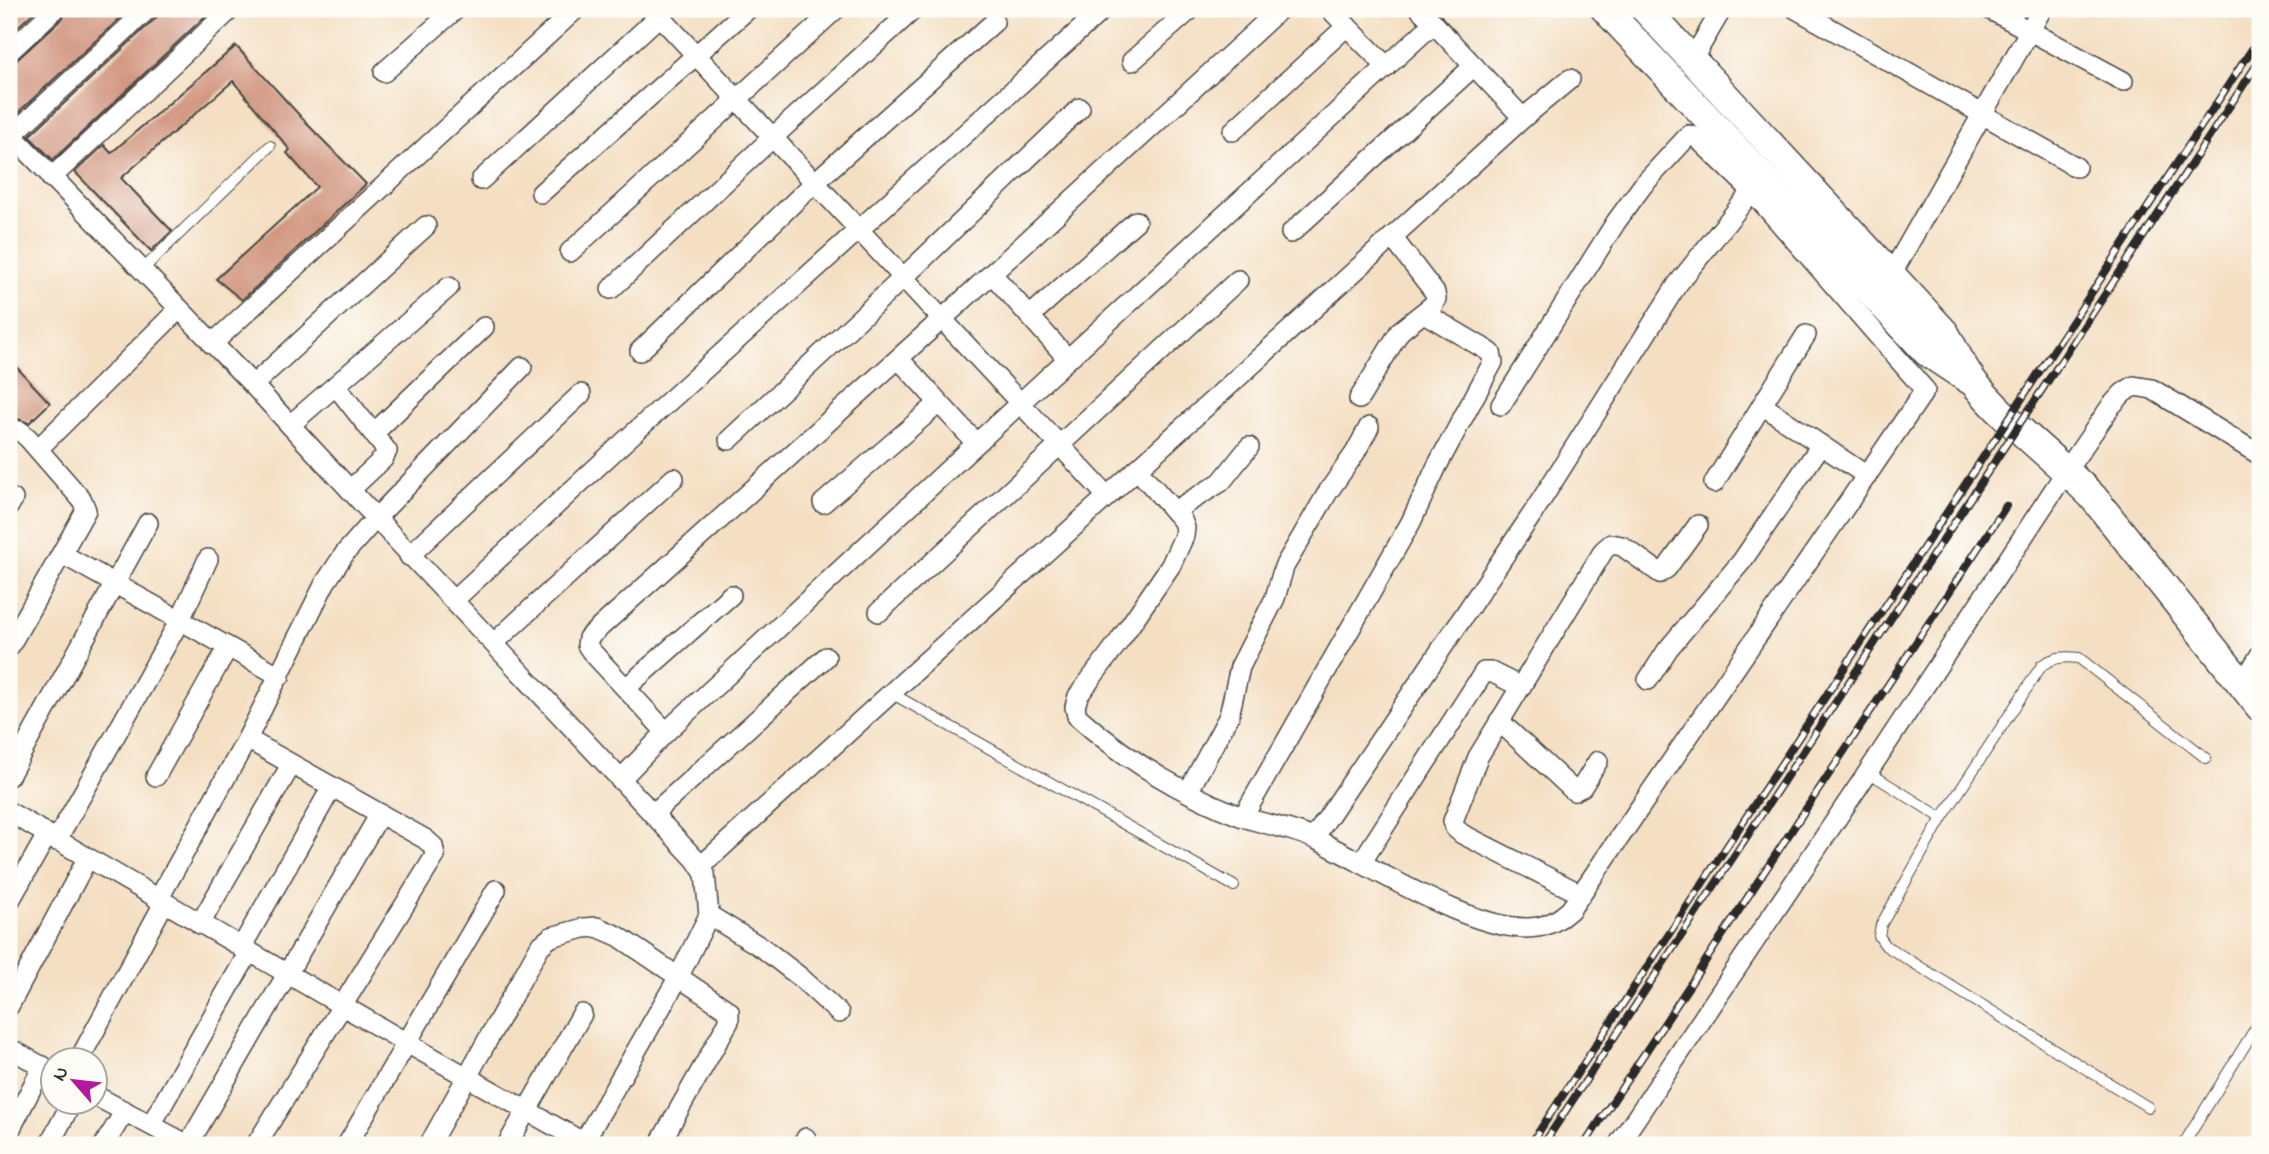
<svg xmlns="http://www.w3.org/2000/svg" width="2269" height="1154" viewBox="0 0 2269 1154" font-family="'Indie Flower',sans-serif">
<rect width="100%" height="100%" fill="#fdfcf7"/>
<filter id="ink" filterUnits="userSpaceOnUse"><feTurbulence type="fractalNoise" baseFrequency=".0143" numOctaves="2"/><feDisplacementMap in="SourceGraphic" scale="14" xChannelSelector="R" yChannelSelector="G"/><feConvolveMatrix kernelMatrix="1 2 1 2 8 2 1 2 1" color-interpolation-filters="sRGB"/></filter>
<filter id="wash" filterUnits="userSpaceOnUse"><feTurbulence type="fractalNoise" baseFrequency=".00686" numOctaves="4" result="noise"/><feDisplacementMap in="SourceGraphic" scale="28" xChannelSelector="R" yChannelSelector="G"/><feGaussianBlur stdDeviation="1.57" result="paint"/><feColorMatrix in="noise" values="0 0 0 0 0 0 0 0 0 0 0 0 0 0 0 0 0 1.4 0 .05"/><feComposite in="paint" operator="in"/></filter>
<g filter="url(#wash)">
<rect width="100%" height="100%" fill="#f4dfc3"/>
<g id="blocks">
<g fill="#d19680">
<polygon points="9,9 37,9 9,35"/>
<polygon points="67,9 130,9 10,120 9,67 63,18"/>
<polygon points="160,9 213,9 53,160 29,136 156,18"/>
<polygon points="236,46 312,129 366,184 242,300 216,279 317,187 287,153 290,150 233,81 121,178 172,231 151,251 75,172 104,145 111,153"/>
<polygon points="9,359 50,403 29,423 15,418 9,411"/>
</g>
</g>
</g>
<g filter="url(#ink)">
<use href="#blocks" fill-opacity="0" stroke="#494642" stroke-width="2"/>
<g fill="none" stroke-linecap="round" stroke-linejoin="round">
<g stroke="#494642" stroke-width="12">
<g id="lane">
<polyline points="141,271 270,146"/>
<polyline points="891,693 1234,886"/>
<polyline points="1868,772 1942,818 1881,925 1879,936 1886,946 2148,1107"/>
<path d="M1942,818L2042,665C2055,657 2064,656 2079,658L2206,758"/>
<polyline points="2183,1145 2260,1021"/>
</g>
</g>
<g stroke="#494642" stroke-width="22">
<g id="street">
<polyline points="653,9 1107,496"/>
<polyline points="1330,9 1387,67"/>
<polyline points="1420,9 1523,118"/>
<polyline points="1796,9 2076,167"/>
<polyline points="1989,9 2123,81"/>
<polyline points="9,52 55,9"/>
<polyline points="1692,60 1722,9"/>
<polyline points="1132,61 1191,9"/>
<polyline points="384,72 456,9"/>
<polyline points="1233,131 1347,26"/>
<polyline points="9,132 253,385 376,518 345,553 325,583 247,739 158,900"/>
<polyline points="12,135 148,9"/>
<polyline points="51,178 231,9"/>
<polyline points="481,180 667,9"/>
<polyline points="541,193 748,9"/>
<polyline points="1291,233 1474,66"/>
<polyline points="570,252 836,9"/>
<polyline points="992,274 1068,359"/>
<polyline points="1891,275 2042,9"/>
<polyline points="611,289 772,138 914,9"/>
<polyline points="1030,316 1136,221"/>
<polyline points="212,344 576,9"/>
<polyline points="640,351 814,183 994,22"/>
<polyline points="899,359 976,443"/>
<polyline points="522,367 376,518 696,860 705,874 709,915 678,978 582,1145"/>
<polyline points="253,385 426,226"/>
<polyline points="336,386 387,451 383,459 350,490"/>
<polyline points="1359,399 1400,331 1433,305 1436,299 1435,293 1392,237"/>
<polyline points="1762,405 1806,335"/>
<polyline points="290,425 449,287"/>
<polyline points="9,430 20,431 28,438 82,500 86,510 9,647"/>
<polyline points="374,433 484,327"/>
<polyline points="729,440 903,278 1080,108"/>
<polyline points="38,449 178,310"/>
<path d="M1137,469L1182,520L1185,528L1184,536L1171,565L1120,640L1078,696L1075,707L1077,716C1125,759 1181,793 1240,816C1265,825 1293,828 1317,840C1370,865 1480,937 1538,927C1551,925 1560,919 1570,910L1925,390L1752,191L1697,138L1689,135L1643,185L1616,222L1501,405"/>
<polyline points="1714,483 1762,405 1867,476"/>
<polyline points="823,503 939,403"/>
<polyline points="9,506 13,499"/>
<polyline points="1174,511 1221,482 1249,447"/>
<polyline points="62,554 280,676"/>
<polyline points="409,556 581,394"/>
<polyline points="454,600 625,441 1103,9"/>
<polyline points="879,612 1238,280"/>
<polyline points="494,643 674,478"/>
<polyline points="1648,680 1668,649 1742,561 1821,445"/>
<polyline points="2243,683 2260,655"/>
<polyline points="626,688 731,595"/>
<polyline points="1499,721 1574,791 1582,787 1598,761"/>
<polyline points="666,732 591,651 587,645 588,638 951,311 1280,9"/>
<polyline points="247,739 425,839 433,846 435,856 256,1145"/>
<polyline points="9,776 148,523"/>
<polyline points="156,776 228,647"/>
<polyline points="620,780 666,732 1020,403 1434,23"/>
<polyline points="1188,792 1229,716 1240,667 1275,598 1284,567 1328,492 1355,453 1369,427"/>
<polyline points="9,812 405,1042 588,1145"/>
<polyline points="653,814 826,657"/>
<polyline points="1243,817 1411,522 1437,466 1493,362 1491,353 1485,349 1424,313"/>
<polyline points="1314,838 1533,513 1677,285 1752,191"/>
<polyline points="56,841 180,620 208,559"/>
<polyline points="1361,863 1484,672 1491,672 1521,687"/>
<polyline points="701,866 1523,118 1570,79"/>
<polyline points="1581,894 1462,834 1455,828 1453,821 1478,757 1604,550 1611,544 1622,546 1660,573 1667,568 1698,525"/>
<polyline points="9,902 47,835"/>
<polyline points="709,915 764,949 800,977 839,1013"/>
<polyline points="200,924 291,765"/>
<polyline points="241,948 332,787"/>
<polyline points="9,1006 87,859"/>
<polyline points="9,1048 52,1072"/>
<polyline points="79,1060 164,903"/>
<polyline points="94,1095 188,1145"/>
<polyline points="151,1125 249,952"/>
<polyline points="9,1132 43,1066"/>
<polyline points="49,1145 72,1102"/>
<polyline points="104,1145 125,1111"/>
<polyline points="188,1145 380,814"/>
<polyline points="347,1145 496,890"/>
<polyline points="429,1145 540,946 551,937 584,928 597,927 618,936 729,1011 729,1021 659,1145"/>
<polyline points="507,1145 582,1014"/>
<polyline points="803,1145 806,1138"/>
<polyline points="1618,1145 1868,772 2067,470 2111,406 2123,393 2134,386 2152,389 2260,455"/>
</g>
</g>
<g stroke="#494642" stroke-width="31">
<g id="secondary">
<polyline points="1605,9 1927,352 1968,379"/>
<path d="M1645,9L1945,333C1954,349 1963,369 1975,384C2010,426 2055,458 2093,497L2260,707"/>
</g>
</g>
<use href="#lane" stroke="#fff" stroke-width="10"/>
<use href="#street" stroke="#fff" stroke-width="19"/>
<use href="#secondary" stroke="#fff" stroke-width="28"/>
<g stroke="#2b2b2b" stroke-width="8">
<g id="rail">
<polyline points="1530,1145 2260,37"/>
<polyline points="1543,1145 2260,60"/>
<polyline points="1584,1145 2006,506"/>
</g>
</g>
<use href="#rail" stroke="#fdfcf7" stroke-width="5" stroke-dasharray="16" stroke-linecap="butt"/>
</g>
</g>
<rect width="2269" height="1154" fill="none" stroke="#fdfcf7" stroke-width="35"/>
<g transform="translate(74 1081) rotate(298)"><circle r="33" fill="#fdfcf7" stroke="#a9a8a5" stroke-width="2"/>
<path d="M0-5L12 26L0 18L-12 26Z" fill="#b5179e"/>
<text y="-10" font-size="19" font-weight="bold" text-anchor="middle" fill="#2b2b2b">N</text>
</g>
</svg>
